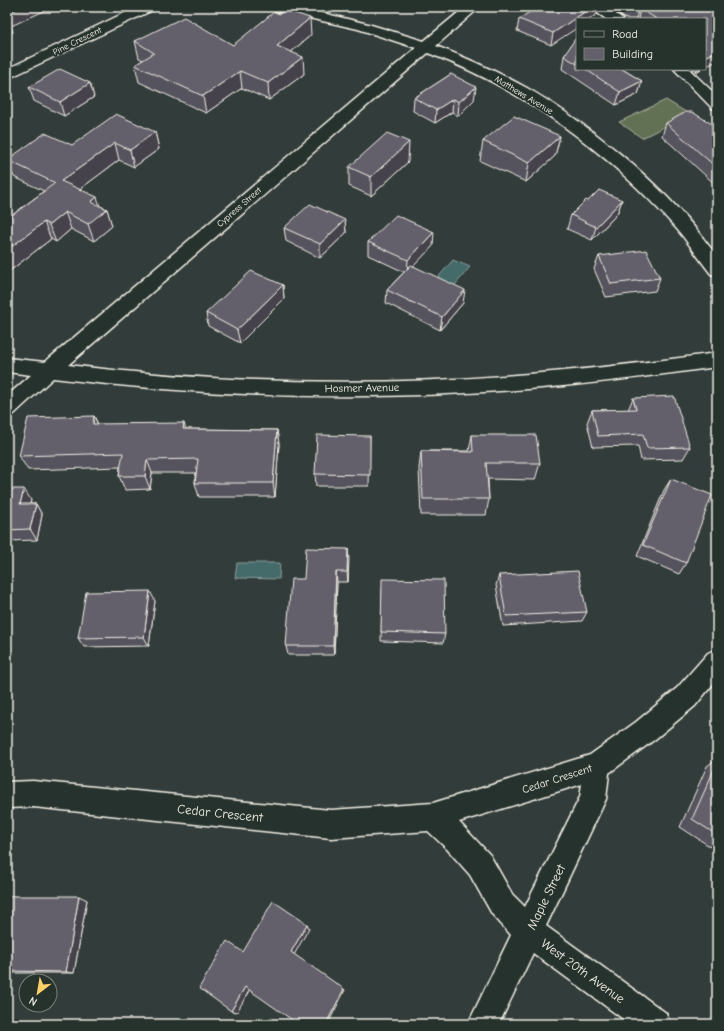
<svg xmlns="http://www.w3.org/2000/svg" width="724" height="1031" viewBox="0 0 724 1031" font-family="'Comic Neue',sans-serif">
<rect width="100%" height="100%" fill="#323c3a"/>
<filter id="ink" filterUnits="userSpaceOnUse"><feTurbulence type="fractalNoise" baseFrequency=".025" numOctaves="2"/><feDisplacementMap in="SourceGraphic" scale="8" xChannelSelector="R" yChannelSelector="G"/><feConvolveMatrix kernelMatrix="1 2 1 2 8 2 1 2 1" color-interpolation-filters="sRGB"/></filter>
<g filter="url(#ink)">
<polygon fill="#627152" stroke="#abb19d" points="666,100 689,114 642,138 619,122"/>
<g fill="#456a6a" stroke="#8ba09c">
<polygon points="453,260 470,267 451,290 434,282"/>
<polygon points="237,563 280,563 279,579 235,578"/>
</g>
<g fill="none" stroke-linecap="round" stroke-linejoin="round">
<g stroke="#f4f1e8" stroke-width="3">
<g id="minor">
<polygon points="137,7 155,7 153,10 7,79 7,69"/>
<path d="M271,7L306,9L368,24L424,41L465,7H480L436,46C467,58 498,72 527,88C588,123 660,182 703,238C707,244 715,252 717,258C718,263 717,271 717,276L711,274C699,259 689,243 676,228C608,152 524,89 428,53L68,365C224,384 384,387 541,373C600,368 659,361 717,353V367C658,375 600,383 541,388C379,402 215,398 53,378L14,414L7,416V396L31,375L7,372V358L45,362L416,48L358,29L273,10Z"/>
<polygon points="589,7 606,7 623,19 606,19"/>
<polygon points="674,69 689,69 717,96 717,110 712,108"/>
<path d="M717,649V679L695,706L654,740L609,773L606,799L546,926L666,1013L670,1024H630L533,953L499,1024H468L511,935L492,914L470,875L447,849L428,831L331,838L33,807L7,808V782L33,781L331,810L433,803L590,755L636,722L677,688L708,653ZM582,784L580,797L525,907L512,894L490,855L459,822Z"/>
</g>
</g>
<use href="#minor" fill="#26332d" fill-rule="evenodd"/>
</g>
<g fill="#55535d" stroke="#f4f1e8">
<polygon points="608,7 717,7 705,19 626,19"/>
<polygon points="597,14 590,19 577,19 551,45 517,31 519,19"/>
<polygon points="311,35 291,52 304,74 269,100 242,88 206,113 139,82 135,65 143,60 139,58 135,41 233,45"/>
<polygon points="577,41 577,69 622,69 642,81 638,94 616,105 562,69 564,56"/>
<polygon points="692,69 701,69 696,72"/>
<polygon points="451,74 474,100 458,116 452,112 435,123 413,111 414,98"/>
<polygon points="90,83 94,97 64,116 34,101 29,87"/>
<polygon points="666,123 717,127 717,186 662,136"/>
<polygon points="155,132 159,149 134,167 119,160 80,189 100,206 107,209 112,226 94,241 71,229 56,242 51,239 7,273 7,219 44,191 14,177 7,160 72,145"/>
<polygon points="560,136 555,156 526,182 480,161 483,141"/>
<polygon points="408,162 371,196 349,186 349,167"/>
<polygon points="622,200 617,214 592,240 567,229 571,215 588,201"/>
<polygon points="345,220 346,233 320,258 286,241 284,228"/>
<polygon points="368,242 433,246 413,266 463,303 440,330 386,303 387,290 404,272 368,255"/>
<polygon points="599,256 660,278 655,291 606,297 594,269"/>
<polygon points="283,285 284,299 240,343 208,326 206,313"/>
<polygon points="633,398 690,447 683,459 641,460 638,446 593,447 587,423 592,410 628,410"/>
<polygon points="94,416 98,424 186,429 277,430 279,444 275,497 199,497 195,483 196,473 152,473 150,489 125,490 119,476 120,467 28,470 19,456"/>
<polygon points="472,435 540,463 535,480 488,479 489,499 486,515 421,515 419,468 421,451 469,451"/>
<polygon points="370,436 369,486 316,486 315,474"/>
<polygon points="671,479 686,563 679,574 637,556 664,490"/>
<polygon points="7,489 31,500 30,504 36,504 42,515 37,540 7,541"/>
<polygon points="348,549 348,582 337,582 334,655 288,655 286,646 304,579"/>
<polygon points="499,575 587,612 582,621 503,626 496,585"/>
<polygon points="382,589 445,634 443,643 381,641"/>
<polygon points="155,601 149,646 84,647 78,638"/>
<polygon points="717,759 717,851 680,827 707,766"/>
<polygon points="7,896 87,900 74,973 7,973"/>
</g>
<g fill="#45434c" stroke="#f4f1e8">
<polygon points="21,7 43,7 44,11 11,26 13,32 7,35 7,13"/>
<polygon points="592,7 599,7 597,14 590,19 577,19 577,28 551,45 553,33"/>
<polygon points="640,9 638,19 636,19 638,10"/>
<polygon points="310,18 311,35 278,63 277,46"/>
<polygon points="717,51 717,61 705,67 705,57"/>
<polygon points="303,57 304,74 269,100 268,83"/>
<polygon points="697,69 701,69 696,72"/>
<polygon points="240,71 242,88 206,113 203,96"/>
<polygon points="642,81 638,94 616,105 620,92"/>
<polygon points="90,83 94,97 64,116 60,102"/>
<polygon points="476,87 474,100 458,116 459,102"/>
<polygon points="453,99 452,112 435,123 436,110"/>
<polygon points="155,132 159,149 134,167 130,150"/>
<polygon points="560,136 555,156 526,182 529,163"/>
<polygon points="409,142 408,162 371,196 371,177"/>
<polygon points="115,143 119,160 68,198 61,181"/>
<polygon points="97,197 102,213 107,209 112,226 94,241 88,224 91,202"/>
<polygon points="622,200 617,214 592,240 596,227"/>
<polygon points="65,212 71,229 56,242 49,225"/>
<polygon points="345,220 346,233 320,258 320,244"/>
<polygon points="44,222 51,239 7,273 7,250"/>
<polygon points="434,232 433,246 407,273 408,260"/>
<polygon points="283,285 284,299 240,343 237,330"/>
<polygon points="465,290 463,303 440,330 442,317"/>
<polygon points="94,416 100,430 93,424"/>
<polygon points="184,423 188,437 183,429"/>
<polygon points="277,430 279,444 275,497 273,483"/>
<polygon points="147,460 152,473 150,489 145,476"/>
<polygon points="24,489 31,500 27,515 20,504"/>
<polygon points="36,504 42,515 37,540 30,529"/>
<polygon points="348,549 349,559 348,582 347,572"/>
<polygon points="336,572 337,582 334,655 333,646"/>
<polygon points="150,591 155,601 149,646 144,637"/>
<polygon points="79,896 87,900 74,973 66,972"/>
<polygon points="307,924 309,928 294,955 291,952"/>
<polygon points="245,987 250,989 237,1012 231,1011"/>
<polygon points="344,989 345,990 328,1024 326,1024"/>
</g>
<g fill="#63606c" stroke="#f4f1e8">
<polygon points="7,7 21,7 7,13"/>
<polygon points="537,7 592,7 553,33 519,19"/>
<polygon points="631,7 717,7 717,51 705,57 705,19 657,19 640,9 638,10"/>
<polygon points="285,10 310,18 277,46 303,57 268,83 240,71 203,96 135,65 154,53 135,41 184,17 233,45 274,12 280,14"/>
<polygon points="575,39 577,41 577,64 564,56"/>
<polygon points="60,69 90,83 60,102 29,87"/>
<polygon points="585,69 622,69 642,81 620,92"/>
<polygon points="451,74 476,87 459,102 453,99 436,110 414,98"/>
<polygon points="686,112 692,112 717,127 717,168 666,123"/>
<polygon points="116,114 155,132 130,150 115,143 61,181 97,197 91,202 107,209 88,224 65,212 49,225 44,222 7,250 7,219 55,183 7,160 45,133 72,145"/>
<polygon points="514,116 560,136 529,163 483,141"/>
<polygon points="387,133 409,142 371,177 349,167"/>
<polygon points="599,190 622,200 596,227 571,215 586,200 588,201"/>
<polygon points="310,204 345,220 320,244 284,228"/>
<polygon points="396,215 434,232 408,260 368,242"/>
<polygon points="646,250 660,278 611,284 599,256"/>
<polygon points="411,265 465,290 442,317 387,290"/>
<polygon points="251,271 283,285 237,330 206,313"/>
<polygon points="674,396 690,447 647,448 643,434 598,436 592,410 636,409 633,398"/>
<polygon points="94,416 93,424 184,423 183,429 277,430 273,483 195,483 198,459 147,460 145,476 119,476 123,453 19,456 28,418"/>
<polygon points="317,435 370,436 370,475 315,474"/>
<polygon points="472,435 536,435 540,463 486,463 489,499 423,499 421,451 473,452"/>
<polygon points="671,479 712,495 686,563 643,545"/>
<polygon points="7,489 24,489 20,504 36,504 30,529 7,530"/>
<polygon points="306,548 348,549 347,572 336,572 333,646 286,646 291,579 304,579"/>
<polygon points="578,571 587,612 506,616 499,575"/>
<polygon points="382,579 444,580 445,634 381,632"/>
<polygon points="150,591 144,637 78,638 86,592"/>
<polygon points="717,763 717,835 692,819"/>
<polygon points="7,896 79,896 66,972 7,971"/>
<polygon points="273,901 307,924 291,952 344,989 326,1024 298,1024 245,987 231,1011 199,988 227,941 243,952"/>
</g>
</g>
<g text-anchor="middle" dominant-baseline="central" stroke-width="4" stroke-linejoin="round" paint-order="stroke">
<g font-size="9" fill="#f4f1e8" stroke="#26332d">
<text transform="translate(77 41) rotate(-26)">Pine Crescent</text>
<text transform="translate(524 95) rotate(31)">Matthews Avenue</text>
<text transform="translate(239 207) rotate(-41)">Cypress Street</text>
</g>
<g font-size="11" fill="#f4f1e8" stroke="#26332d">
<text transform="translate(362 388) rotate(-1)">Hosmer Avenue</text>
<text transform="translate(557 779) rotate(-18)">Cedar Crescent</text>
</g>
<g font-size="13" fill="#f4f1e8" stroke="#26332d">
<text transform="translate(220 813) rotate(6)">Cedar Crescent</text>
<text transform="translate(546 897) rotate(-64)">Maple Street</text>
<text transform="translate(583 971) rotate(36)">West 20th Avenue</text>
</g>
</g>
<rect width="724" height="1031" fill="none" stroke="#26332d" stroke-width="24"/>
<rect x="12" y="12" width="700" height="1007" fill="none" stroke="#f4f1e8" stroke-width="1.5" filter="url(#ink)"/>
<rect x="576" y="18" width="130" height="52" fill="#26332d" stroke="#787f78"/>
<rect x="584" y="31" width="20" height="6" fill="#26332d" stroke="#787f78"/>
<text x="612" y="38" font-size="12" fill="#f4f1e8">Road</text>
<rect x="584" y="48" width="20" height="12" fill="#63606c" stroke="#787f78"/>
<text x="612" y="58" font-size="12" fill="#f4f1e8">Building</text>
<g transform="translate(38 993) rotate(211)"><circle r="19" fill="#26332d" stroke="#787f78"/>
<path d="M0-3L7 15L0 10L-7 15Z" fill="#ffd166"/>
<text y="-6" font-size="11" font-weight="bold" text-anchor="middle" fill="#f4f1e8">N</text>
</g>
</svg>
